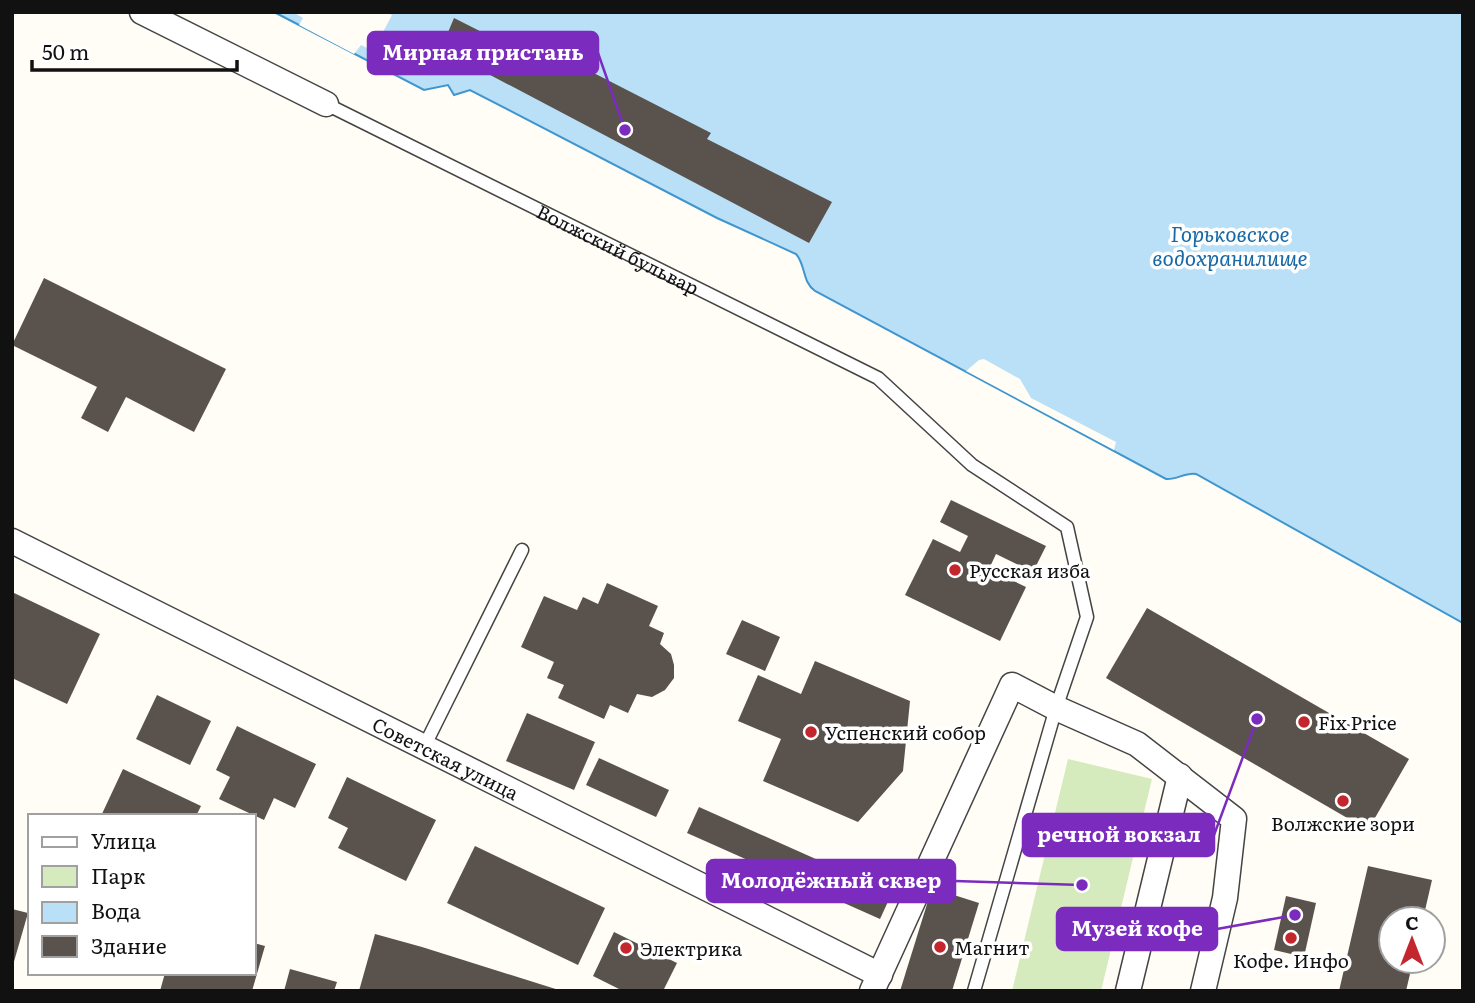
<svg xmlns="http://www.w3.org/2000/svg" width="1475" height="1003" viewBox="0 0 1475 1003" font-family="Literata,serif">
<rect width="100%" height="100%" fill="#fffdf5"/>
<polygon fill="#d5ebbd" points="1068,759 1152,779 1101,991 1012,991"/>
<path fill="#b9e0f7" stroke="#3f96cf" stroke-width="2" d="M274,12H1463V623L1196,474C1185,472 1177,480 1166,479L815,291C802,282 806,265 796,254L717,218L470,90L454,95L448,85L424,90Z"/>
<g fill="#fffdf5">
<polygon points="293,12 386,12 392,15 373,51 361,45 354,54 299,25 303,18"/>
<polygon points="984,359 1020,379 1031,398 1116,442 1114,450 966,371 979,360"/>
</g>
<g fill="#5a524d">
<polygon points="454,18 531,57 539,45 711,133 707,139 832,202 809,243 441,49"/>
<polygon points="44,278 226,369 194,432 126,397 108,432 81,418 97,387 12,345"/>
<polygon points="951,500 1046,546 1033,572 996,554 989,569 1026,587 1000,641 905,595 933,539 960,552 968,536 940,522"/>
<polygon points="607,583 658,606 649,626 664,633 660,644 671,654 674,665 674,678 665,690 652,697 637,694 628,713 610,705 604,719 558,698 564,685 547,678 554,662 521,647 544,596 577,610 583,597 598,604"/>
<polygon points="12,592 100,634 67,704 12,678"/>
<polygon points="1147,608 1409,759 1368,830 1106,678"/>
<polygon points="742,620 780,637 765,671 726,654"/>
<polygon points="815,661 910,701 903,771 858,822 763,781 781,739 738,721 758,675 801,694"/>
<polygon points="157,695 211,721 190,765 136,739"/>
<polygon points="527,713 595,742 574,790 506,761"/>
<polygon points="237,726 316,764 295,808 274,798 264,820 219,799 230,777 216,770"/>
<polygon points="599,758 669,790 656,817 586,785"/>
<polygon points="123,769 201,806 196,816 101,816"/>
<polygon points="347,777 436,820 406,881 338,848 348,828 328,818"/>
<polygon points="699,807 892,893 880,919 687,833"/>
<polygon points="475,846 605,908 578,965 447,903"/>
<polygon points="1368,866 1432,880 1423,919 1391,919 1391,961 1413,961 1406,991 1339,991"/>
<polygon points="932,888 979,903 952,991 900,991"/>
<polygon points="1286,896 1316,903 1304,957 1274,950"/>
<polygon points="12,909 28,913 13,965 12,965"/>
<polygon points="614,932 677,963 663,991 623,991 593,976"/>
<polygon points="375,934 422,947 562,991 359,991"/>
<polygon points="254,943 265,946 252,991 160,991 165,973 254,973"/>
<polygon points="290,969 337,982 334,991 284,991"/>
</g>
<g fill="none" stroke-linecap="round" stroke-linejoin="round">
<g stroke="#444" stroke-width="15">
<g id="lane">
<path id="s1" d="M326,104L878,378L972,465L1067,527L1087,617L1056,708L974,991"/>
<polyline points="424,747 522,550"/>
</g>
</g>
<g stroke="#444" stroke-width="27">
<g id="street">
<polyline points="142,12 326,104"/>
<path id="s2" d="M12,541L880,975"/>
<polyline points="872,991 1012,685 1056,708 1137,744 1234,819 1225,898 1203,991"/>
<polyline points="1128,991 1180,776"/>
</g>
</g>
<use href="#lane" stroke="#fff" stroke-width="12"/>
<use href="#street" stroke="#fff" stroke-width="24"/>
</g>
<g fill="#c4262e" stroke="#fff" stroke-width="2.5">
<circle cx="955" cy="570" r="7"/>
<circle cx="1304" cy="722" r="7"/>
<circle cx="811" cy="732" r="7"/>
<circle cx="1343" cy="801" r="7"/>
<circle cx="1291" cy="938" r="7"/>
<circle cx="940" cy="947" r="7"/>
<circle cx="626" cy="948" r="7"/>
</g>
<g text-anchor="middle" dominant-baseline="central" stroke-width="7" stroke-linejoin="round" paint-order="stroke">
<g font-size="19" fill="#111" stroke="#fff">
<text stroke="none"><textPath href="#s1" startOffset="326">Волжский бульвар</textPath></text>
<text stroke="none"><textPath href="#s2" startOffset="485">Советская улица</textPath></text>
</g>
<g font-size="19" fill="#111" stroke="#fff" text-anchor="start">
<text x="969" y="570">Русская изба</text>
<text x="1318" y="722">Fix Price</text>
<text x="825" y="732">Успенский собор</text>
<text x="1343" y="823" text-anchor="middle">Волжские зори</text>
<text x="954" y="947">Магнит</text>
<text x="640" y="948">Электрика</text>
<text x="1291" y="960" text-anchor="middle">Кофе. Инфо</text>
</g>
<g font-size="21" font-style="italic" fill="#1768a6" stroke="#fff">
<text x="1230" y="232">Горьковское<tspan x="1230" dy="24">водохранилище</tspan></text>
</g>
</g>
<path fill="none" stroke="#7b2cbf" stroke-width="2.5" d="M625 130L598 53M1257 719L1214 835M1082 885L955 881M1295 915L1217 929"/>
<g fill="#7b2cbf" stroke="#fff" stroke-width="2.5">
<circle cx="625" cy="130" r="7"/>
<circle cx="1257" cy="719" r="7"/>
<circle cx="1082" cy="885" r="7"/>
<circle cx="1295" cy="915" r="7"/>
</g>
<g fill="#7b2cbf" stroke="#7b2cbf" stroke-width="2.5">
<rect x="368" y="32" width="230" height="42" rx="7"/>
<rect x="1023" y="814" width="191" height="42" rx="7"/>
<rect x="707" y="860" width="248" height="42" rx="7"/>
<rect x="1057" y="908" width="160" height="42" rx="7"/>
</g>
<g font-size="21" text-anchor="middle" font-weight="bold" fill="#fff">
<text x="483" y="60">Мирная пристань</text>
<text x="1119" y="842">речной вокзал</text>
<text x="831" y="888">Молодёжный сквер</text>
<text x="1137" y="936">Музей кофе</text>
</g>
<rect width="1475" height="1003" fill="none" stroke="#111111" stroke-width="28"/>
<rect x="28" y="814" width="228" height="161" fill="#ffffff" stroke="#a0a0a0" stroke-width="2"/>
<rect x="42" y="837" width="35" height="10" fill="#ffffff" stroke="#a0a0a0" stroke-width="2"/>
<text x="91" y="849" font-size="21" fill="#111111">Улица</text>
<rect x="42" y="866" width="35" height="21" fill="#d5ebbd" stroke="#a0a0a0" stroke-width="2"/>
<text x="91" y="884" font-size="21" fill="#111111">Парк</text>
<rect x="42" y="902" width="35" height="21" fill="#b9e0f7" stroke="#a0a0a0" stroke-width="2"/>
<text x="91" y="919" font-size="21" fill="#111111">Вода</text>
<rect x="42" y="936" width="35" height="21" fill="#5a524d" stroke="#a0a0a0" stroke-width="2"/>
<text x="91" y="954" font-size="21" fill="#111111">Здание</text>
<g transform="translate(1412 940)"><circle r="33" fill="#ffffff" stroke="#a0a0a0" stroke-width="2"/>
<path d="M0-5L12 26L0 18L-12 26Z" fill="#c4262e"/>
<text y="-10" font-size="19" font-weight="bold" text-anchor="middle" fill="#111111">С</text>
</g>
<path d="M32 60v10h205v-10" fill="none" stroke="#111111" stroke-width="3.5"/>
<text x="42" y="60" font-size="21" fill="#111111" stroke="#ffffff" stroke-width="5" paint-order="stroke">50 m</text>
</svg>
